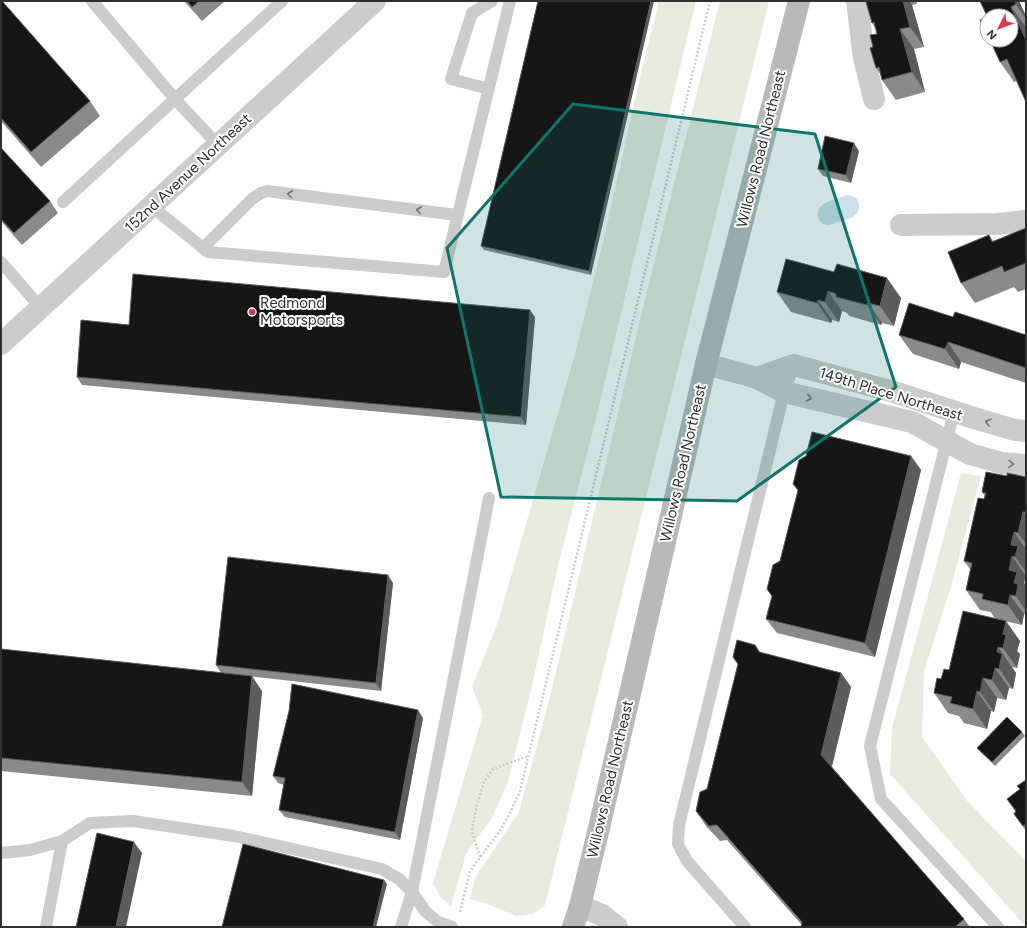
<svg xmlns="http://www.w3.org/2000/svg" width="1027" height="928" viewBox="0 0 1027 928" font-family="Figtree,sans-serif">
<rect width="100%" height="100%" fill="#fff"/>
<g fill="#e6ecde">
<polygon points="659,1 696,1 626,292 595,423 558,565 532,686 507,785 491,819 466,854 451,906 441,898 433,883 483,715 472,687 497,625 575,354 604,238 640,77"/>
<polygon points="720,1 769,1 545,905 533,914 516,916 485,903 470,899 475,878 519,812 551,693 647,291"/>
<polygon points="961,473 981,476 950,590 924,671 922,737 968,802 1026,861 1026,927 890,774 892,728"/>
</g>
<path fill="#cbe0eb" d="M847,195C850,196 853,196 856,198C860,202 860,211 855,215C851,219 841,221 835,223C835,223 830,225 830,225C819,227 814,213 821,206C825,201 841,198 847,195Z"/>
<g fill="none" stroke-linecap="round" stroke-linejoin="round">
<g stroke="#ccc" stroke-width="2.5" stroke-dasharray="2 2" stroke-linecap="butt">
<polyline points="480,857 472,831 477,804 484,782 493,769 528,756"/>
<polyline points="460,912 470,871 501,829 510,813 520,791 710,1"/>
</g>
<g stroke="#ccc" stroke-width="12">
<polyline points="489,89 451,79 472,13 492,1"/>
<polyline points="218,145 175,99 282,1"/>
<polyline points="63,202 175,99 92,1"/>
<polyline points="151,206 208,252 444,272 510,1"/>
<polyline points="203,248 252,199 261,193 267,191 457,215"/>
<polyline points="1,262 41,308"/>
<polyline points="954,412 870,746 881,799 998,927"/>
<polyline points="62,841 90,823 133,821 234,836 382,869 399,879 412,892 425,911 438,922 452,927"/>
<polyline points="1,853 30,850 62,841 46,927"/>
<polyline points="401,927 412,892 489,498"/>
<polyline points="745,927 687,861 678,844 679,825 784,392 794,365"/>
</g>
<g stroke="#ccc" stroke-width="22">
<polyline points="857,1 864,58 874,99"/>
<polyline points="901,225 997,224 1026,221"/>
<polyline points="1,344 375,1"/>
<polyline points="706,364 757,378"/>
<polyline points="1026,431 1015,430 974,418 894,392 794,365 757,378 784,392 912,422 970,454 1002,463 1026,465"/>
<polyline points="580,906 602,915 617,927"/>
</g>
<polyline stroke="#b9b9b9" stroke-width="22" points="573,927 580,906 599,828 706,364 799,1"/>
</g>
<g fill="#8a8a8a">
<polygon points="1,1 90,101 100,116 41,167 1,121"/>
<polygon points="184,1 225,1 202,21"/>
<polygon points="538,1 591,275 484,250 481,246"/>
<polygon points="869,1 916,1 917,4 912,5 924,47 914,49 925,92 896,100 882,80 881,75 876,68 873,47 877,34 876,29 872,23"/>
<polygon points="980,1 1019,1 1026,16 1026,26 1025,26 1017,81 1014,82 1000,62 1011,40"/>
<polygon points="1,148 50,201 58,213 22,245 1,221"/>
<polygon points="859,151 851,183 823,176 818,169"/>
<polygon points="1026,228 1026,289 1018,292 1014,287 975,303 961,283 989,235 993,241"/>
<polygon points="786,259 901,298 894,326 882,323 881,325 849,316 847,313 842,311 839,322 832,320 831,323 791,312 777,292"/>
<polygon points="535,317 526,425 82,385 77,377"/>
<polygon points="953,317 1026,335 1026,383 961,362 959,369 913,354 899,335"/>
<polygon points="911,456 921,470 875,657 777,633 766,619 772,597 767,589 780,561"/>
<polygon points="1007,476 1026,477 1026,576 1024,583 1026,585 1026,615 1024,614 1022,625 1004,621 1020,641 1017,651 1020,654 1017,668 1012,667 1016,673 1013,689 1009,688 1006,700 997,698 994,712 991,711 987,729 964,723 959,716 948,713 934,693 941,679 995,619 991,612 980,610 966,590 970,569 964,561 984,499 985,497 982,492"/>
<polygon points="393,583 381,691 221,673 216,665"/>
<polygon points="755,645 761,653 841,673 851,687 832,767 964,919 970,927 801,927 801,924 727,840 720,841 706,826 696,811 707,789 738,664 733,657"/>
<polygon points="1,649 262,691 252,796 1,771"/>
<polygon points="423,718 400,840 285,817 279,810 284,785 278,783 273,776"/>
<polygon points="1022,732 1025,736 995,766 977,748"/>
<polygon points="1026,780 1026,831 1014,814 1016,812 1007,799 1020,789"/>
</g>
<g fill="#5c5c5c">
<polygon points="651,1 654,1 591,275 589,271"/>
<polygon points="903,1 910,1 912,5 924,47 910,27"/>
<polygon points="1015,1 1019,1 1026,16 1026,19 1016,4"/>
<polygon points="1011,7 1025,26 1026,28 1026,40"/>
<polygon points="900,29 914,49 925,92 912,72"/>
<polygon points="854,143 859,151 851,183 846,175"/>
<polygon points="887,278 901,298 894,326 880,306"/>
<polygon points="828,291 842,311 839,322 825,302"/>
<polygon points="818,300 832,320 831,323 817,303"/>
<polygon points="868,303 882,323 881,325 867,305"/>
<polygon points="530,310 535,317 526,425 521,417"/>
<polygon points="948,342 961,362 959,369 945,349"/>
<polygon points="911,456 921,470 875,657 865,643"/>
<polygon points="1023,512 1026,516 1026,544 1018,533"/>
<polygon points="1014,532 1026,549 1026,572 1015,557 1011,545"/>
<polygon points="1012,556 1026,576 1024,583 1026,585 1026,611 1016,596 1014,583 1009,570"/>
<polygon points="388,575 393,583 381,691 376,683"/>
<polygon points="1010,595 1024,614 1022,625 1008,605"/>
<polygon points="1006,621 1020,641 1017,651 1020,654 1017,668 1003,648 1003,634"/>
<polygon points="998,647 1016,673 1013,689 999,669 997,652"/>
<polygon points="995,668 1009,688 1006,700 992,680"/>
<polygon points="841,673 851,687 831,769 821,755"/>
<polygon points="252,676 262,691 252,796 242,782"/>
<polygon points="983,678 997,698 994,712 980,692"/>
<polygon points="977,691 991,711 987,729 973,709"/>
<polygon points="418,710 423,718 400,840 395,832"/>
<polygon points="134,842 142,853 126,927 116,927"/>
<polygon points="384,880 387,884 376,927 373,927"/>
</g>
<g fill="#161616" stroke="#5c5c5c">
<polygon points="1,1 2,1 90,101 31,152 1,118"/>
<polygon points="187,1 199,1 192,7"/>
<polygon points="538,1 651,1 589,271 481,246"/>
<polygon points="869,1 903,1 910,27 900,29 912,72 882,80 879,67 876,68 870,48 873,47 870,35 877,34 874,22 872,23 866,2"/>
<polygon points="980,1 1015,1 1016,4 1011,7 1026,40 1026,102 1007,59 1000,62 990,40 1011,40 1011,16 987,16"/>
<polygon points="987,17 987,34 980,20"/>
<polygon points="825,136 854,143 846,175 818,169"/>
<polygon points="1,148 50,201 14,233 1,219"/>
<polygon points="1026,228 1026,263 1004,272 1002,266 961,283 948,252 989,235 992,242"/>
<polygon points="786,259 834,272 837,264 887,278 880,306 868,303 867,305 836,297 836,294 828,291 825,302 818,300 817,303 777,292"/>
<polygon points="133,274 530,310 521,417 77,377 81,320 129,325"/>
<polygon points="909,303 953,317 955,312 1026,335 1026,368 948,342 945,349 899,335"/>
<polygon points="812,432 911,456 865,643 766,619 772,596 767,589 773,565 780,561 798,490 793,484 799,460 806,456"/>
<polygon points="986,472 1007,476 1007,473 1026,477 1026,512 1023,512 1018,533 1014,532 1011,545 1018,546 1015,557 1012,556 1009,570 1017,572 1014,583 1018,584 1016,596 1010,595 1008,605 982,599 983,594 966,590 972,563 964,561 978,498 984,499 986,493 982,492"/>
<polygon points="228,557 388,575 376,683 216,665"/>
<polygon points="963,611 1006,621 1003,634 1006,635 1003,648 998,647 997,652 1002,654 999,669 995,668 992,680 983,678 980,692 977,691 973,709 950,703 952,697 934,693 937,678 941,679 944,669 949,670"/>
<polygon points="737,640 755,645 759,652 841,673 821,755 964,919 955,927 801,927 802,922 717,825 709,826 696,811 700,792 707,789 738,664 733,657"/>
<polygon points="1,649 252,676 242,782 1,758"/>
<polygon points="292,684 418,710 395,832 279,810 285,778 273,776 289,711"/>
<polygon points="1007,717 1022,732 992,762 977,748"/>
<polygon points="1026,780 1026,824 1023,826 1014,814 1016,811 1007,799 1020,789 1017,786"/>
<polygon points="97,833 134,842 116,927 76,927"/>
<polygon points="243,844 384,880 373,927 222,927"/>
</g>
<defs><path id="oneway-chevron" d="M-2-3.5L2.5 0L-2 3.5" fill="none" stroke-width="1.6" stroke-linecap="round" stroke-linejoin="round"/></defs>
<g stroke="#767676">
<use href="#oneway-chevron" transform="translate(290 194) rotate(-173)"/>
<use href="#oneway-chevron" transform="translate(419 210) rotate(-173)"/>
<use href="#oneway-chevron" transform="translate(809 398) rotate(13)"/>
<use href="#oneway-chevron" transform="translate(988 422) rotate(-164)"/>
<use href="#oneway-chevron" transform="translate(1011 464) rotate(3)"/>
</g>
<path fill="#0f766e" fill-opacity="0.2" stroke="#0f766e" stroke-width="3" stroke-linejoin="round" d="M573,104L815,134L896,387L737,501L501,497L447,248Z"/>
<circle fill="#de394d" stroke="#fff" stroke-width="1.5" cx="252" cy="312" r="4"/>
<g text-anchor="middle" dominant-baseline="central" stroke-width="4" stroke-linejoin="round" paint-order="stroke">
<g font-size="15" fill="#2f2f2f" stroke="#fff">
<text transform="translate(761 149) rotate(-76)">Willows Road Northeast</text>
<text transform="translate(188 173) rotate(-43)">152nd Avenue Northeast</text>
<text transform="translate(891 394) rotate(17)">149th Place Northeast</text>
<text transform="translate(683 463) rotate(-77)">Willows Road Northeast</text>
<text transform="translate(610 779) rotate(-77)">Willows Road Northeast</text>
</g>
<g font-size="15" fill="#2f2f2f" stroke="#fff" text-anchor="start">
<text x="260" y="303">Redmond<tspan x="260" dy="17">Motorsports</tspan></text>
</g>
</g>
<rect width="1027" height="928" fill="none" stroke="#2f2f2f" stroke-width="4"/>
<g transform="translate(999 28) rotate(228)"><circle r="19" fill="#ffffff" stroke="#acacac"/>
<path d="M0-3L7 15L0 10L-7 15Z" fill="#de394d"/>
<text y="-6" font-size="11" font-weight="bold" text-anchor="middle" fill="#2f2f2f">N</text>
</g>
</svg>
